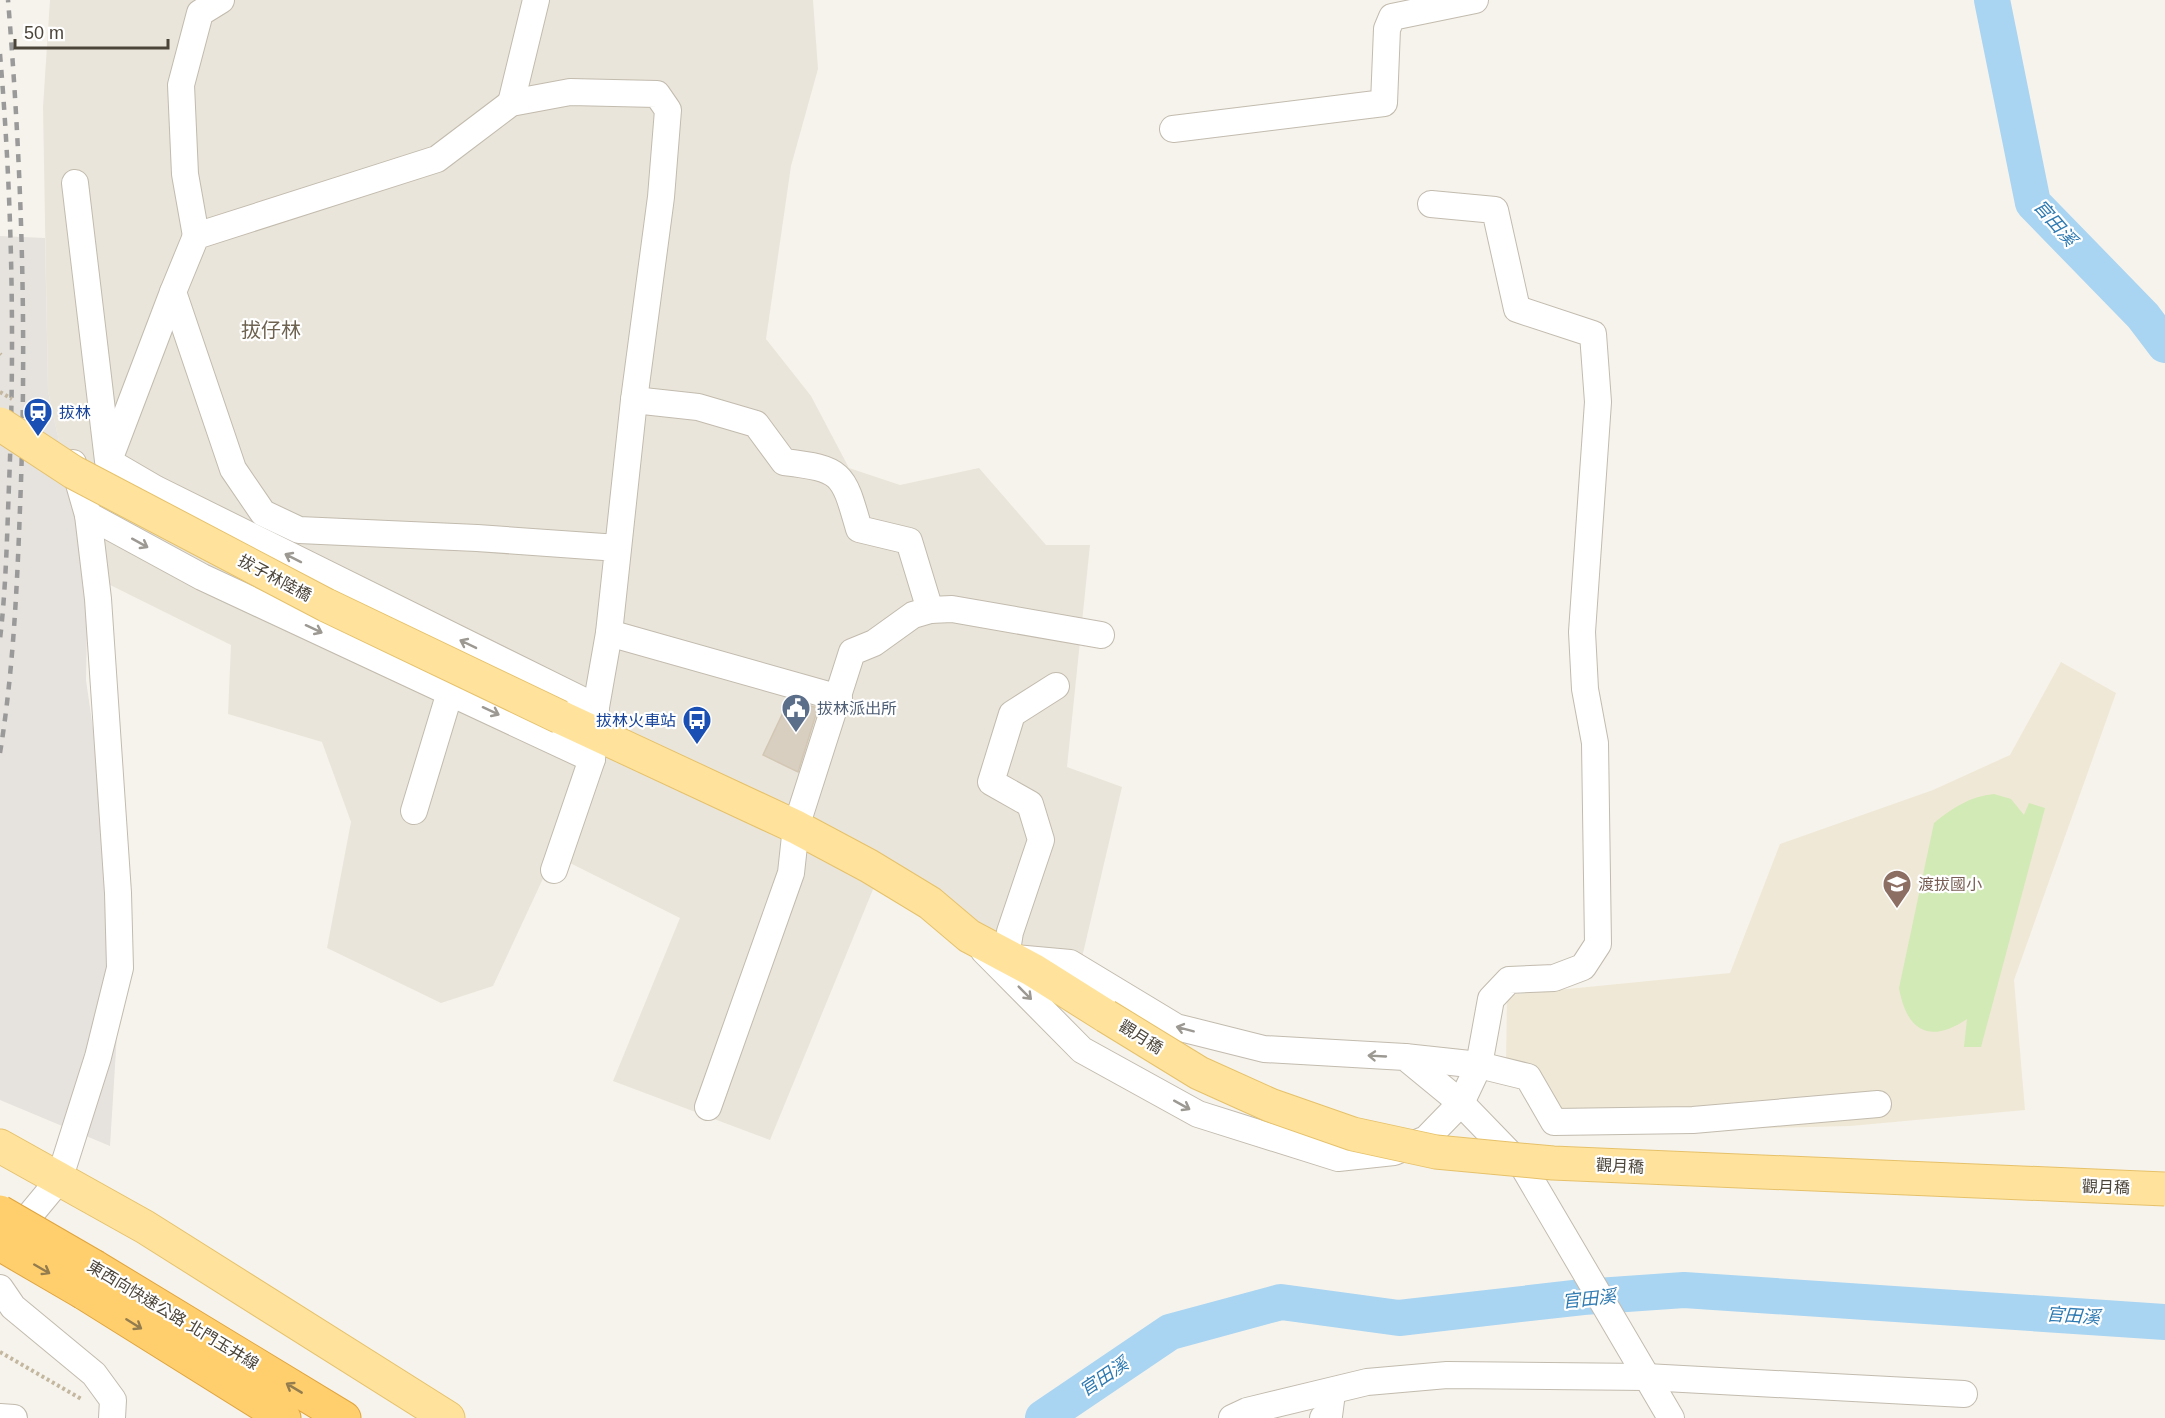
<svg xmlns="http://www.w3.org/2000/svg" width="2165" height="1418" viewBox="0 0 2165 1418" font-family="Arial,'Noto Sans TC',sans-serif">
<rect width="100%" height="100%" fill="#f6f3ec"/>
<polygon fill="#eae5da" points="50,0 813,0 818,69 791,166 766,339 811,396 849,468 900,485 979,468 1046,545 1090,545 1067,767 1122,787 1080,966 1024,953 881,870 770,1140 613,1081 680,918 554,855 493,986 441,1003 327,948 351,822 322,742 228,714 231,645 88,574 48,391 43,107"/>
<polygon fill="#e6e2dd" points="0,236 45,238 48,391 88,574 86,680 123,938 110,1146 0,1100"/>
<polygon fill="#efe8d6" points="2061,662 2116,693 2014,980 2025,1110 1850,1126 1550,1133 1506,1064 1507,995 1730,973 1780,844 1933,790 2010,755"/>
<path fill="#d2eab5" d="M1994,794L2011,799L2024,815L2029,803L2045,808L1981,1047H1964L1967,1019C1930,1044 1907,1032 1899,988L1934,823C1952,808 1971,796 1994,794Z"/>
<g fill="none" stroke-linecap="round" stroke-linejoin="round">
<g stroke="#a9d4f2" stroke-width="36">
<polyline points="1992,0 2033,203 2143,316 2165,345"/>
<polyline points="1043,1418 1170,1332 1281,1302 1399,1318 1583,1297 1684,1290 2165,1322"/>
</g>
</g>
<polygon fill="#d8cfc1" stroke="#d3c7b4" stroke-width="1.5" points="789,700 818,708 798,772 763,755"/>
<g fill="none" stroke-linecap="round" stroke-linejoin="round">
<g stroke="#c2bbae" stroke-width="28">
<g id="minor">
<polyline points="511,103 536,0"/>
<polyline points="1173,129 1384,103 1387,29 1392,17 1475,0"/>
<polyline points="75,183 108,461 156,489 596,707"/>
<polyline points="196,236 185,174 181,85 200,13 221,0"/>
<path d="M634,400L698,407L756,424L784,462C843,469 843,473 859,529L909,541L930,610"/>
<polyline points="111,455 173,292"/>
<polyline points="88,515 202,577 592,759"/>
<polyline points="609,633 839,698"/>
<polyline points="1056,686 1012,714 991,782 1030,804 1041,840 1010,932 1006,957 1070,963 1176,1027 1264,1049 1405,1057 1461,1103 1524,1168 1671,1418"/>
<polyline points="414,811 450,692"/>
<polyline points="554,870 592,759 596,707 609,633 634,400 661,197 668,110 657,94 570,92 511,103 437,159 196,236 173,292 233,469 263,513 299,530 477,538 618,548"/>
<polyline points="984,951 1082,1050 1198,1114 1338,1158 1394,1152 1426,1139 1461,1103 1479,1065 1491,999 1509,980 1554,978 1583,967 1598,944 1595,743 1585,689 1582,632 1598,402 1593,334 1517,309 1495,210 1431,204"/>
<polyline points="1405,1057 1479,1065 1528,1077 1554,1122 1693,1120 1878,1104"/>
<polyline points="708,1107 791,873 796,827 852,652 874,643 913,615 930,610 952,609 1101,635"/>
<polyline points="10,1239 59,1180 98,1057 120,968 118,893 98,599 88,515 73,463"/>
<polyline points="0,1288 13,1307 94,1374 113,1400 112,1418"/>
<polyline points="0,1417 14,1418"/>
<polyline points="1232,1418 1247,1411 1367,1382 1447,1375 1646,1377 1964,1394"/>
<polyline points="1323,1418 1329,1416 1332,1393"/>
</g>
</g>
<g stroke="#e6c16a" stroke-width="35">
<g id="major">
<polyline points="560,717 796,827 869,866 930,903 969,936 1033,970 1106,1016"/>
<polyline points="0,1146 145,1227 448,1418"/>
</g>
</g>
<g stroke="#e0a43c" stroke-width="35">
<g id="highway">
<polyline points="95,1267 344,1418"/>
<polyline points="84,1293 284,1418"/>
</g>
</g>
<g stroke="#c4b79f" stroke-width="4" stroke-dasharray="3 3" stroke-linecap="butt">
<polyline points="0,354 1,355"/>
<polyline points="0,1352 83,1400"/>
</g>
<use href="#minor" stroke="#fff" stroke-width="26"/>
<use href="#major" stroke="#ffe39c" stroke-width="33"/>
<use href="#highway" stroke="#ffcf6e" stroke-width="33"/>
<g stroke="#9a9a9a" stroke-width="4.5" stroke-dasharray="8 8" stroke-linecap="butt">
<path d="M0,54C12,197 15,341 9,485C7,536 6,588 0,639"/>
<path d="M0,753C13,673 17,590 20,508C27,338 22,170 8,0"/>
</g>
<g stroke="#e6c16a" stroke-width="35" stroke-linecap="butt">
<g id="major-bridge">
<polyline points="0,424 73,472 326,605 560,717"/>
<polyline points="1106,1016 1199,1073 1270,1105 1353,1134 1436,1152 1553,1163 2165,1189"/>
</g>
</g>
<g stroke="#e0a43c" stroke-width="35" stroke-linecap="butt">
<g id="highway-bridge">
<polyline points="0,1212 95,1267"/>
<polyline points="0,1244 84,1293"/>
</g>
</g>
<polyline stroke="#c4b79f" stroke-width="4" stroke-dasharray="3 3" stroke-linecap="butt" points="0,392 12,399"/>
<use href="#major-bridge" stroke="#ffe39c" stroke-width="33"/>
<use href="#highway-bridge" stroke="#ffcf6e" stroke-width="33"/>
</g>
<defs><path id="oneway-shaft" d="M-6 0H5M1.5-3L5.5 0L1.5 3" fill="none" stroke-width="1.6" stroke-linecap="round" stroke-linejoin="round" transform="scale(1.5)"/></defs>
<g stroke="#9c9892">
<use href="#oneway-shaft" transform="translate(140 543) rotate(29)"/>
<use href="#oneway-shaft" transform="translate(293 558) rotate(-153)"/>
<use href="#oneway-shaft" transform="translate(314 629) rotate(25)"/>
<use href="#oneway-shaft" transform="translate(468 644) rotate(-154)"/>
<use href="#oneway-shaft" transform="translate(491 711) rotate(25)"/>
<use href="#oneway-shaft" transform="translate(1025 993) rotate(45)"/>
<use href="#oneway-shaft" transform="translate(1185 1029) rotate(-165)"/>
<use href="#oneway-shaft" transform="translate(1377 1056) rotate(-177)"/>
<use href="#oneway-shaft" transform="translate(1182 1105) rotate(29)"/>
</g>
<g stroke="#937c4e">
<use href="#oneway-shaft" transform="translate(42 1269) rotate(30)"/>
<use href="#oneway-shaft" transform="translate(134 1324) rotate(32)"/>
<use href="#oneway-shaft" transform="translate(294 1388) rotate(-149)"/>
</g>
<defs>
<g id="station-pin" transform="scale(1.5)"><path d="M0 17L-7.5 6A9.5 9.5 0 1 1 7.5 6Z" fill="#1a4fb4" stroke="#fff"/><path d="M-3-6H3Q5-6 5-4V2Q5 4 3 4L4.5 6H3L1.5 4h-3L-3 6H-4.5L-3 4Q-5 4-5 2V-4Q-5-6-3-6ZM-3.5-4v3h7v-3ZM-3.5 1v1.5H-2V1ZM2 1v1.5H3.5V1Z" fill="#fff"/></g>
<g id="civic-pin" transform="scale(1.5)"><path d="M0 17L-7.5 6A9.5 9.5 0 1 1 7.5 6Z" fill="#5c6f8a" stroke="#fff"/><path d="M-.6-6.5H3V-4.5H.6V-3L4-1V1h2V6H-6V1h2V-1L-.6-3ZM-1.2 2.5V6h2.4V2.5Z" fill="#fff"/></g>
<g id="bus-pin" transform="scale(1.5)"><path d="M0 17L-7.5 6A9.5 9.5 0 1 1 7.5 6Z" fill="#1a4fb4" stroke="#fff"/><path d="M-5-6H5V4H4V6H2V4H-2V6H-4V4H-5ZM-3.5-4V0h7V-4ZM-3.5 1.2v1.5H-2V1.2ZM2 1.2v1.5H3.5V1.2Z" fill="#fff"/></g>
<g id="school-pin" transform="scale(1.5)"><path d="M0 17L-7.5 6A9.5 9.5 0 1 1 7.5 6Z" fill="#8d6e63" stroke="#fff"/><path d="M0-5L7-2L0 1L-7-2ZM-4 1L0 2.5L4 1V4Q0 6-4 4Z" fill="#fff"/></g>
</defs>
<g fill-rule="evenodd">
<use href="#station-pin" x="38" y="412"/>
<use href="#civic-pin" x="796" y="708"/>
<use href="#bus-pin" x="697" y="720"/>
<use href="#school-pin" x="1897" y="884"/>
</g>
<g text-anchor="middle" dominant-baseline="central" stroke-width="4.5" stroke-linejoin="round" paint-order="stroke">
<g font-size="16" fill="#164399" stroke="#fff" text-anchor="start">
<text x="59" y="412">拔林</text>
<text x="676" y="720" text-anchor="end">拔林火車站</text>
</g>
<g font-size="16" fill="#4b4439" stroke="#fff">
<text transform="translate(275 578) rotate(28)">拔子林陸橋</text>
<text transform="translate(1141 1037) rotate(32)">觀月穚</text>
<text transform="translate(1620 1166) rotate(3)">觀月穚</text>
<text transform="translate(2106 1187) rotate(2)">觀月穚</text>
<text transform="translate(173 1315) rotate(31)">東西向快速公路 北門玉井線</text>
</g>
<g font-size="16" fill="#4e5e75" stroke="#fff" text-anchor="start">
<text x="817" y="708">拔林派出所</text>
</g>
<g font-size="16" fill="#785e54" stroke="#fff" text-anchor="start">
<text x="1918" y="884">渡拔國小</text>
</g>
<g font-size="18" font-style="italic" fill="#2e7ab2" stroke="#fff">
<text transform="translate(2055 223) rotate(49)">官田溪</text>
<text transform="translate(1589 1299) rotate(-6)">官田溪</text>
<text transform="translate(2073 1316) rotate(4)">官田溪</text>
<text transform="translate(1104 1377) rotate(-34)">官田溪</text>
</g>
<g font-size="20" fill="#6e6250" stroke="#fff">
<text x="271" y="330">拔仔林</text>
</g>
</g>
<path d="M15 39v9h153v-9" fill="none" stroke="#4b4439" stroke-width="3"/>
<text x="24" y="39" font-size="18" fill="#4b4439" stroke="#ffffff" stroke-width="4.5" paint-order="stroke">50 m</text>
</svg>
